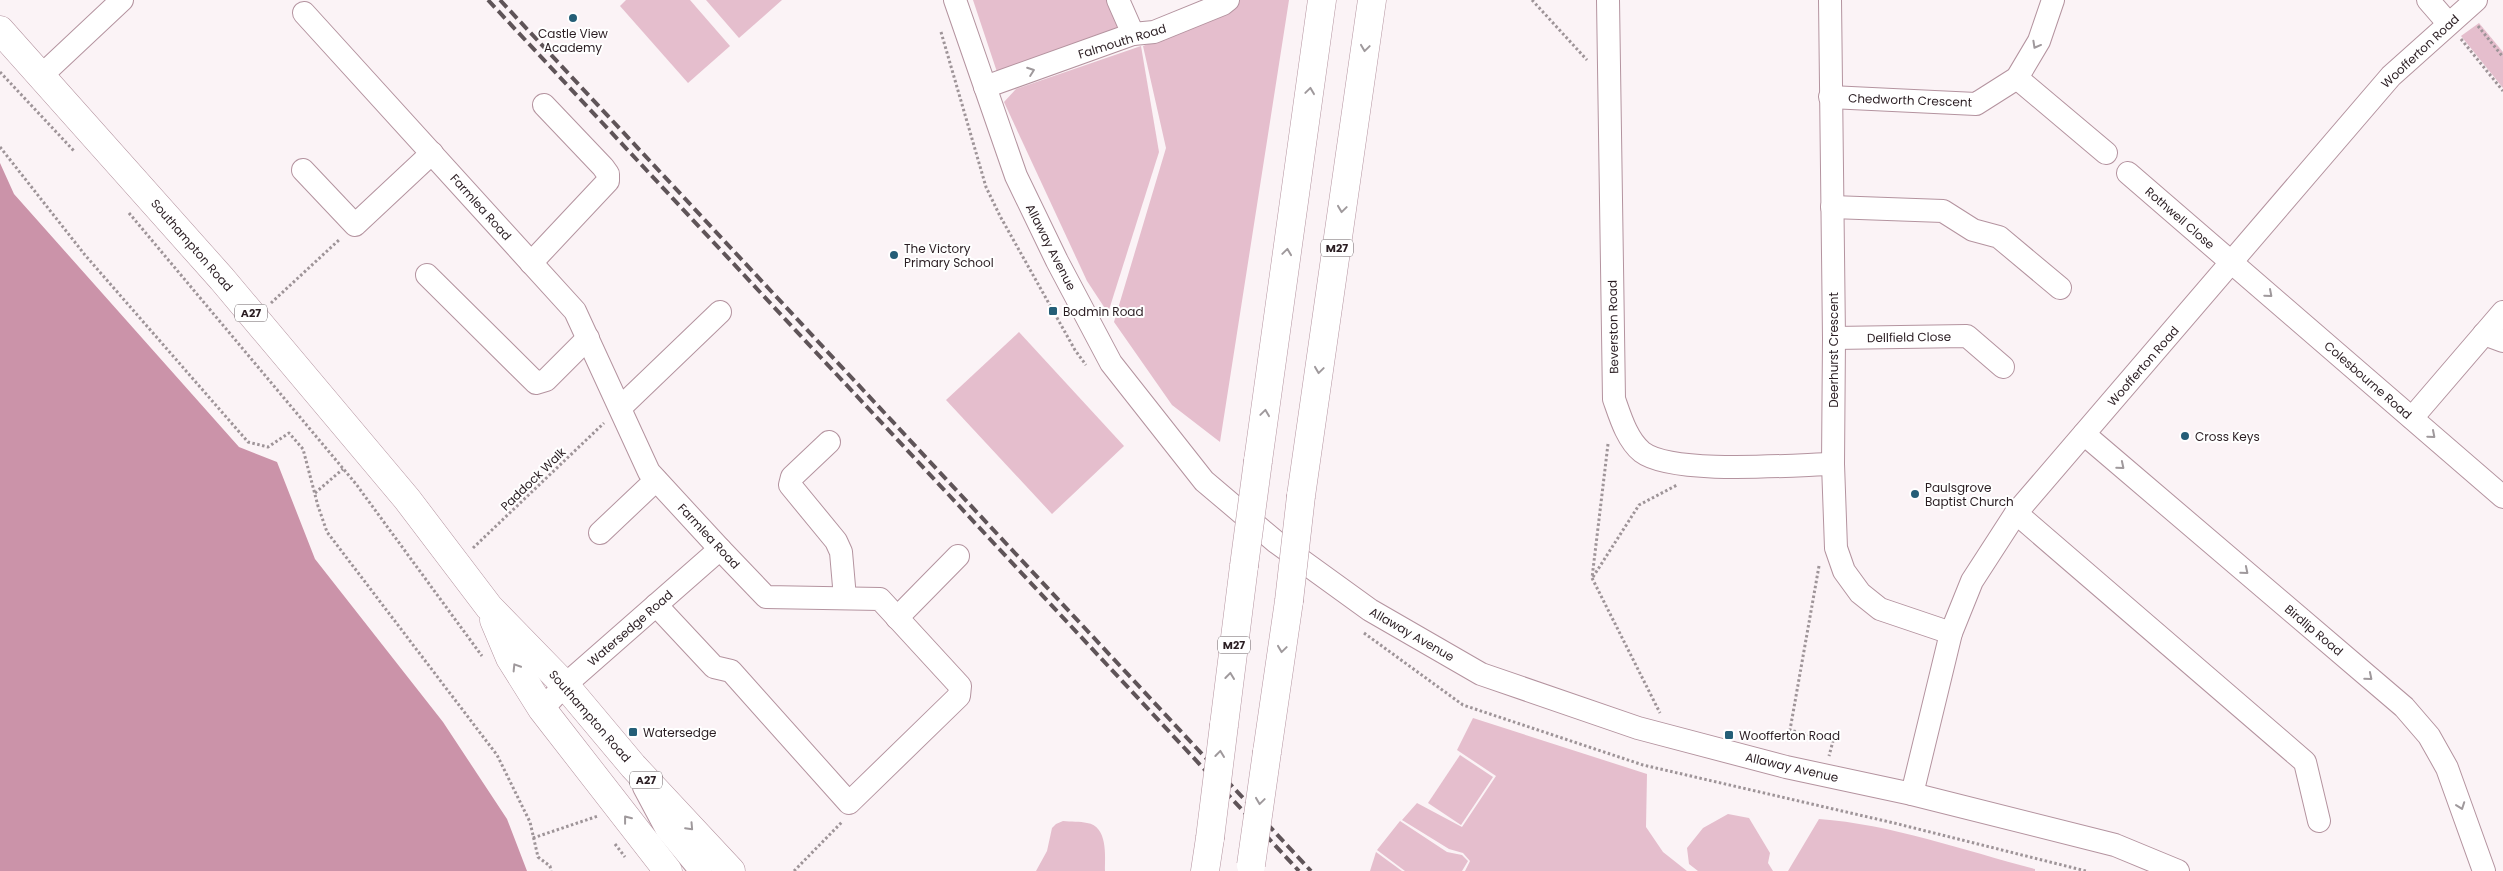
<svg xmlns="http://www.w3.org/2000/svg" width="2503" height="871" viewBox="0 0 2503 871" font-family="Poppins,sans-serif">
<rect width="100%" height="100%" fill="#fbf3f6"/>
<g fill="#e5becd">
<polygon points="626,0 690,0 730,46 688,83 620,6"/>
<polygon points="706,0 782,0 739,38"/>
<polygon points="973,0 1109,0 1119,30 998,75"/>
<polygon points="1238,0 1289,0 1220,442 1172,405 1114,322 1166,148 1143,46 1220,15"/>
<polygon points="2479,23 2503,52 2503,88 2461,36"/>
<polygon points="1141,46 1159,152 1108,313 1087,281 1004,102 1016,89"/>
<polygon points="1019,332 1124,446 1052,514 946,400"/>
<polygon points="1473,718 1647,774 1646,827 1663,852 1687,871 1465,871 1470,861 1463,853 1449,849 1402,820 1417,803 1462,827 1496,776 1457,750"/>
<polygon points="1460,755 1493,777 1461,825 1428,803"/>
<polygon points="1728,814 1749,818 1770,853 1768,863 1773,871 1698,871 1689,864 1687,848 1703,828"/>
<path d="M1819,819C1890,824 1966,851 2035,869V871H1788Z"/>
<path d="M1063,821C1071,822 1080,821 1087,823C1108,826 1105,856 1105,871H1036L1047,851L1052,828L1056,824Z"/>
<polygon points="1400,821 1447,852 1462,855 1468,861 1462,871 1405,871 1377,850"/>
<polygon points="1376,852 1402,871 1370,871"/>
</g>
<polygon fill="#cb93a9" points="0,163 14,194 239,447 277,462 315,559 443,722 507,819 527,871 0,871"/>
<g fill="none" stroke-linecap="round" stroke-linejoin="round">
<g stroke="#b4939f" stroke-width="24">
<g id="minor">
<polyline points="955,0 1016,176 1057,261 1111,363 1204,481 1276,542 1370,610 1481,674 1638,728 1786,767 1912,794 2115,845 2178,871"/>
<polyline points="1118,0 1133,34"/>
<path d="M1608,0L1614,399C1620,416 1627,440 1642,452C1672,475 1792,465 1833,464"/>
<polyline points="1830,0 1834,338 1833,464 1836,548 1844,571 1860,593 1880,609 1951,633"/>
<polyline points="2428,0 2448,23"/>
<polyline points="304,13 575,311 649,472 720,549 766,597 880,599 960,686 959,696 849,803 731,671 714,667 656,605"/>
<polyline points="41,76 122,0"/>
<polyline points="2017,78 2106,153"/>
<polyline points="985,87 1133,34 1154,32 1223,4 1228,0"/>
<polyline points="1830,97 1976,104 2017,78 2039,41 2053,0"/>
<polyline points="303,170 355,225 432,153"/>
<polyline points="2128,173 2503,497"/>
<polyline points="1832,207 1943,211 1973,230 1999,237 2060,288"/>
<polyline points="531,263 608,181 608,174 603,167 544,105"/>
<polyline points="427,275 536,383 546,380 588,338"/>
<polyline points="2484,334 2503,341"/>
<polyline points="1834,338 1967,336 2003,367"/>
<polyline points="621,407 720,312"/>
<polyline points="2412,418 2503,312"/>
<polyline points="2084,434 2404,707 2429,736 2447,768 2484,871"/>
<polyline points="829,442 792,477 790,485 836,541 841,552 845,598"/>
<polyline points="2016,513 2305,762 2319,821"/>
<polyline points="600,533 656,480"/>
<polyline points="897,618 958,556"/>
<polyline points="542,709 565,685 720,549"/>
<polyline points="644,787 667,830 701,871"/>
<polyline points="1912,794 1951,633 1972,581 2016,513 2391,76 2476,0"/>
</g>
</g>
<g stroke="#b4939f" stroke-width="29">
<g id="major">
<polyline points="0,30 222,279 407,499 489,607 565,685 633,766 731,871"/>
<polyline points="494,620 510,658 542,709 668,871"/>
</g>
</g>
<g stroke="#b4939f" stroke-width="29">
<g id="highway">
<polyline points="1258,461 1322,0"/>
<polyline points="1301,496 1372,0"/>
<polyline points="1224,725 1244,566"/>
<polyline points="1267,752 1289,601"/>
<polyline points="1205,871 1210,838"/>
</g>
</g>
<g stroke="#9e9498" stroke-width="3" stroke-dasharray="2.5 2.5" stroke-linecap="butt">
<polyline points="1532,0 1587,60"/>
<polyline points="2478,26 2503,57"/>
<polyline points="941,32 986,187 1000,216 1075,350 1086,365"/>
<polyline points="2461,39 2503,91"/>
<polyline points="0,72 75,152"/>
<polyline points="0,147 85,255 248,442 268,447 289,433 303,449 318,506 327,532 497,755 530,822 538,857 550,866 551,871"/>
<polyline points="129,213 356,484 482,656"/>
<polyline points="271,303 340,239"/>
<polyline points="1608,444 1592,578 1660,713"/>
<polyline points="315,493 343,469"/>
<polyline points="473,548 604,423"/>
<polyline points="1819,566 1790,730 1833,741 1829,756"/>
<polyline points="1593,577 1639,505 1677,485"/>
<polyline points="1364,633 1463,705 1643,765 1894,823 2086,871"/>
<polyline points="533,838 598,816"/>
<polyline points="615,844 625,857"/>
<polyline points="794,871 842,822"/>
</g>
<use href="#minor" stroke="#fff" stroke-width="22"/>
<use href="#major" stroke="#fff" stroke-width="28"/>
<use href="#highway" stroke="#fff" stroke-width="28"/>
<g stroke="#5f5458" stroke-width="4" stroke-dasharray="10 5" stroke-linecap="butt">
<polyline points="488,0 1299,871"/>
<polyline points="500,0 1311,871"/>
</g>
<g stroke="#b4939f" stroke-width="29" stroke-linecap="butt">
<g id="highway-bridge">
<polyline points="1244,566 1258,461"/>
<polyline points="1289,601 1301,496"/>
<polyline points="1210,838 1224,725"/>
<polyline points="1251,865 1267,752"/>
</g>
</g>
<use href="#highway-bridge" stroke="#fff" stroke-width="28"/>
</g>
<defs><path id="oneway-chevron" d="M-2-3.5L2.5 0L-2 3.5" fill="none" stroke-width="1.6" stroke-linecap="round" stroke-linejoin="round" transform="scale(1.25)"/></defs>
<g stroke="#9f999c">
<use href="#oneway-chevron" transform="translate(2036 45) rotate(119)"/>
<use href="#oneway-chevron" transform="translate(1365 48) rotate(98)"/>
<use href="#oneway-chevron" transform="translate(1031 71) rotate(-20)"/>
<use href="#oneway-chevron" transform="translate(1310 91) rotate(-82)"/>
<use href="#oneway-chevron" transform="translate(1342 209) rotate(98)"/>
<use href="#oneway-chevron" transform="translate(1287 252) rotate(-82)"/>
<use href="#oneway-chevron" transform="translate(2269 294) rotate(41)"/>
<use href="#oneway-chevron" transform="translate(1319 370) rotate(98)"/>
<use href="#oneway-chevron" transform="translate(1265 413) rotate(-82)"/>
<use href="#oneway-chevron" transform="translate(2432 435) rotate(41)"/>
<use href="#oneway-chevron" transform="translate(2121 466) rotate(40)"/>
<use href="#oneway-chevron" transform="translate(2245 571) rotate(40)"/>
<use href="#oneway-chevron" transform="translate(1282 649) rotate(98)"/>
<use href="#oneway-chevron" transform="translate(516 667) rotate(-122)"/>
<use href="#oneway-chevron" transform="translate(1230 676) rotate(-83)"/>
<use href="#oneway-chevron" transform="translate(2369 677) rotate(40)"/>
<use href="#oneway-chevron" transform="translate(1220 754) rotate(-83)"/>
<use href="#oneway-chevron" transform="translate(1260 801) rotate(98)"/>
<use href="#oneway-chevron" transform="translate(2461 806) rotate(70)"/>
<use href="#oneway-chevron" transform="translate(627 819) rotate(-128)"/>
<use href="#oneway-chevron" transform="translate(690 827) rotate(47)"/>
</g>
<g fill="#245e77" stroke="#fff" stroke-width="2">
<circle cx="573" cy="18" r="5"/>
<circle cx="894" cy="255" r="5"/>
<rect x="1048" y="306" width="10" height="10" rx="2.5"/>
<circle cx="2185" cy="436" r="5"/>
<circle cx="1915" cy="494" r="5"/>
<rect x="628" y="727" width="10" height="10" rx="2.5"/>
<rect x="1724" y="730" width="10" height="10" rx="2.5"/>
</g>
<g text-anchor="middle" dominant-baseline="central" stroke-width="4" stroke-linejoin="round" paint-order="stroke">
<g fill="#fff" stroke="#6a6164" stroke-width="1">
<rect x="1321" y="239.5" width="32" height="17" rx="4"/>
<rect x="235" y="304.5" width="32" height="17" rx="4"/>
<rect x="1218" y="636.5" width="32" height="17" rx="4"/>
<rect x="630" y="771.5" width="32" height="17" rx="4"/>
</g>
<g font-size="11" font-weight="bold" fill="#2a1d22">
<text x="1337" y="248">M27</text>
<text x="251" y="313">A27</text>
<text x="1234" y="645">M27</text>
<text x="646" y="780">A27</text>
</g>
<g font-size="12" fill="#2a1d22" stroke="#fff" text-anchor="start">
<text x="573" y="33" text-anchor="middle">Castle View<tspan x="573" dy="14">Academy</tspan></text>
<text x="904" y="248">The Victory<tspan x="904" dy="14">Primary School</tspan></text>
<text x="1063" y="311">Bodmin Road</text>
<text x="2195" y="436">Cross Keys</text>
<text x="1925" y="487">Paulsgrove<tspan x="1925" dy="14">Baptist Church</tspan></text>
<text x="643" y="732">Watersedge</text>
<text x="1739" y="735">Woofferton Road</text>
</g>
<g font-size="12" fill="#2a1d22" stroke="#fff">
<text transform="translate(1122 41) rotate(-17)">Falmouth Road</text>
<text transform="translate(2420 51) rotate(-43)">Woofferton Road</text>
<text transform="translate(1910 100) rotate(2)">Chedworth Crescent</text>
<text transform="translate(481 207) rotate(48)">Farmlea Road</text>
<text transform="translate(2180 218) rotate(41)">Rothwell Close</text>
<text transform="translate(192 245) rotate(49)">Southampton Road</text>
<text transform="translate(1051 247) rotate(63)">Allaway Avenue</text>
<text transform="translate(1613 327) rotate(-91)">Beverston Road</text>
<text transform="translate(1909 337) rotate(-1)">Dellfield Close</text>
<text transform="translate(1833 350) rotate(-90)">Deerhurst Crescent</text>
<text transform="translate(2143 366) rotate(-49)">Woofferton Road</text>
<text transform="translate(2368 380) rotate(41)">Colesbourne Road</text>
<text transform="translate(533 479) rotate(-44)">Paddock Walk</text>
<text transform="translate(709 536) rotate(47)">Farmlea Road</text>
<text transform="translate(630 628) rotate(-41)">Watersedge Road</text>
<text transform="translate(2314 630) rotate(40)">Birdlip Road</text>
<text transform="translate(1412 634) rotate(30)">Allaway Avenue</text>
<text transform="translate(590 716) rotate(49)">Southampton Road</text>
<text transform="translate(1792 767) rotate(13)">Allaway Avenue</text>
</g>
</g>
</svg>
